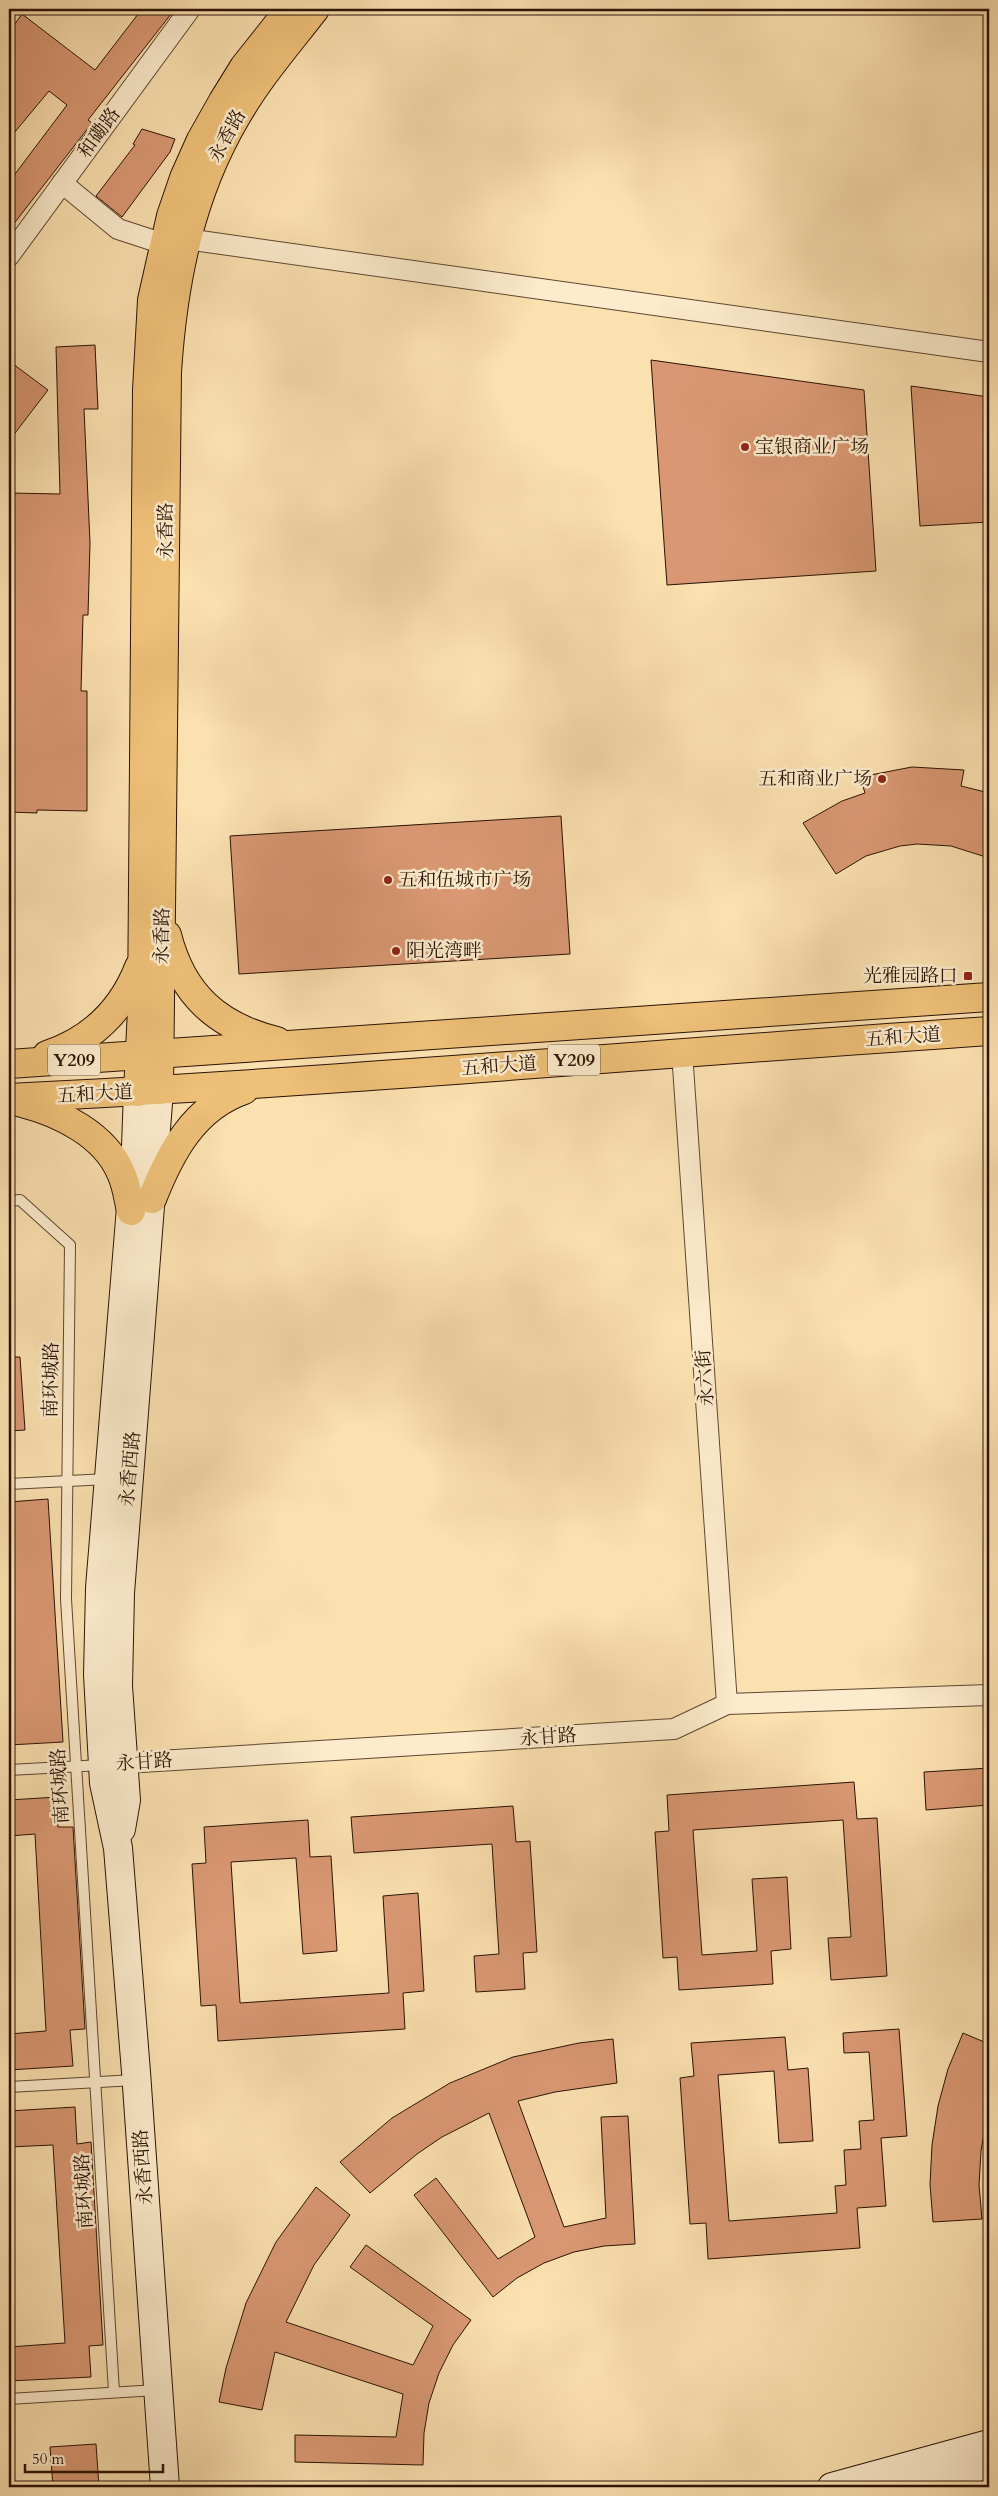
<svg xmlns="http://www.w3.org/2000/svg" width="998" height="2496" viewBox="0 0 998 2496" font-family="Cardo,'Noto Serif SC',serif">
<rect width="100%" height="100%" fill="#fbe0b0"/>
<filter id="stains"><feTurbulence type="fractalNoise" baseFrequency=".004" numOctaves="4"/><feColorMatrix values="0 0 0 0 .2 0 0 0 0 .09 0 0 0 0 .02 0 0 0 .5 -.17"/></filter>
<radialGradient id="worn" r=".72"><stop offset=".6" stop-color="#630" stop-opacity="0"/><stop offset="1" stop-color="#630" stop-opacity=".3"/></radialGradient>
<g fill="#d99873" stroke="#2a1204">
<polygon points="142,9 175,9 88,120 92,123 9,230 9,182 67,105 49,91 9,139 9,32 22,14 95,70"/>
<polygon points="142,129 175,139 170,152 122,217 96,196 135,145 133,144"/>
<polygon points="95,345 98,409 84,409 90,543 88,615 83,615 81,691 87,691 87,811 37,810 37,813 9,812 10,548 9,548 9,493 60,494 56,347"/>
<polygon points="651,360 864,390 876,571 667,585"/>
<polygon points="9,361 48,390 9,441"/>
<polygon points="911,386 989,397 989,522 920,526"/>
<polygon points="912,767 964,770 961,786 989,793 989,858 951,846 917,844 900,846 866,856 836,874 803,823 842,801 865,793 860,777"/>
<polygon points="561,816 570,954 239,974 230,836"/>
<polygon points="9,1357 20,1357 25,1430 9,1431"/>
<polygon points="48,1499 63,1742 9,1745 9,1502"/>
<polygon points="989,1768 989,1805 926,1810 924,1772"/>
<polygon points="854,1782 857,1819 877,1818 887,1976 831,1980 828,1938 851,1937 843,1820 693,1830 702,1955 757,1951 752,1879 787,1877 791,1949 771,1951 773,1984 679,1990 677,1957 663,1958 655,1832 669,1831 667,1795"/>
<polygon points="57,1797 58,1827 73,1827 85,2029 70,2030 73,2066 9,2070 9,2034 46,2031 35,1834 9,1836 9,1800"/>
<polygon points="513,1806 516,1842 530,1841 537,1952 523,1953 525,1989 476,1992 474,1956 499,1954 492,1844 354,1853 351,1817"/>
<polygon points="308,1820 310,1857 331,1856 337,1951 303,1954 296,1858 231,1862 240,2003 389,1993 383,1896 418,1893 424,1991 403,1993 405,2029 218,2041 216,2005 201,2006 192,1864 206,1863 204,1827"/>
<polygon points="899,2029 907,2136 881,2138 886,2206 857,2208 860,2248 708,2259 706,2223 690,2224 680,2078 694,2076 691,2043 785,2037 788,2070 808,2068 813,2141 779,2143 774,2071 718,2075 729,2221 837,2213 835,2186 846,2185 844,2150 861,2149 859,2121 874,2120 869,2052 844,2053 843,2033"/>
<polygon points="963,2033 989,2044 989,2105 981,2151 979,2185 982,2219 933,2222 930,2184 932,2145 938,2106 948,2069"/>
<polygon points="613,2039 617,2083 555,2092 518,2101 564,2227 606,2218 601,2117 628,2116 635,2244 604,2246 574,2252 544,2263 517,2278 493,2297 414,2195 436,2178 498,2259 535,2237 489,2113 442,2137 417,2154 370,2193 340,2162 392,2118 450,2083 513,2057 579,2043"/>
<polygon points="75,2107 77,2144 91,2142 103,2345 89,2346 91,2377 9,2381 9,2347 65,2343 53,2145 9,2147 9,2111"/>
<polygon points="316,2187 350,2215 314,2265 286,2322 413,2365 433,2326 350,2267 366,2245 471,2320 453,2345 439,2373 429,2403 424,2433 423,2465 295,2462 295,2435 396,2437 403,2394 275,2352 262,2410 219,2402 226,2368 246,2303 276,2242"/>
<polygon points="96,2444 99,2487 53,2487 50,2447"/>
</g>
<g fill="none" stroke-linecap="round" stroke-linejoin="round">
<g stroke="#5e462f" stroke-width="12">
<g id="lane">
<polyline points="9,1201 20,1200 70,1245 66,1599 114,2392"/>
<polyline points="9,1484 108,1479"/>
<polyline points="9,1770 102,1765"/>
<polyline points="9,2087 135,2080"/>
<polyline points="9,2399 157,2390"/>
</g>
</g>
<g stroke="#5e462f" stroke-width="22">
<g id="street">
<polyline points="62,183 118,229 164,244"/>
<polyline points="186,239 989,352"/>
<polyline points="9,256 190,9"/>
<polyline points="682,1052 727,1704"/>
<polyline points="110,1764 674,1729 727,1704 989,1695"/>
</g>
</g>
<g stroke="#2a1204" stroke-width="30">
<g id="secondary">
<polyline points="138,1092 136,1146 100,1588 98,1675 104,1783 118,1848 136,2072 165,2487"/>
<polyline points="121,1829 126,1800 118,1686 120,1593 159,1090"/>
<polyline points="832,2487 989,2444"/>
<polyline points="910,2487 989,2464"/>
</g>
</g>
<g stroke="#2a1204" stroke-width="30">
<g id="primary">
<path d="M167,935C182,995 218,1027 277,1041"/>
<path d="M47,1055C92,1040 122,1011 139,967"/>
<polyline points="9,1064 989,997"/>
<path d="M159,1090L167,372C173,282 190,195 236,117C258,78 288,44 315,9"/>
<polyline points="138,1092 142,1009 147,390 152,300 171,216 184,178 201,140 223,101 244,67 290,9"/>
<path d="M9,1098C336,1082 662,1053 989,1031"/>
<path d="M22,1103C61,1113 105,1135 121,1173C127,1186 128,1198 131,1211"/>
<path d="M152,1199C170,1153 194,1107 244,1090"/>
</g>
</g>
<use href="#lane" stroke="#fcebcc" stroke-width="10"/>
<use href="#street" stroke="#fcebcc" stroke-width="20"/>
<use href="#secondary" stroke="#fcebcc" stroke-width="28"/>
<use href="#primary" stroke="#eec078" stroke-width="28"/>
</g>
<g fill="#8f2418" stroke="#fcebcc" stroke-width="2">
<circle cx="745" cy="447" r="5"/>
<circle cx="882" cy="779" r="5"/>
<circle cx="388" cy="880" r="5"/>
<circle cx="396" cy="951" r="5"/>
<rect x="963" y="971" width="10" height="10" rx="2.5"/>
</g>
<g text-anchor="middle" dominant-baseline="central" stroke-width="5" stroke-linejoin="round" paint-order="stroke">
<g fill="#fcebcc" stroke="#695340" stroke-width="1">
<rect x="48" y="1044.5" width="52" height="31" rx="4"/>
<rect x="548" y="1044.5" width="52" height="31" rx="4"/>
</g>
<g font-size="18" font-weight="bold" fill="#2a1204">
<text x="74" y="1060">Y209</text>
<text x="574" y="1060">Y209</text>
</g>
<g font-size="19" fill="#2a1204" stroke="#fcebcc">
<text transform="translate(99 133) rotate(-54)">和磡路</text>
<text transform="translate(227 136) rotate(-61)">永香路</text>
<text transform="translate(166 531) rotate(-90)">永香路</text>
<text transform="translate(162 936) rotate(-89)">永香路</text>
<text transform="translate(903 1037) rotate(-4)">五和大道</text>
<text transform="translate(499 1066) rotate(-4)">五和大道</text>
<text transform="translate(95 1094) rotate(-3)">五和大道</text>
<text transform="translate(705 1378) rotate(-94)">永六街</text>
<text transform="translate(51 1380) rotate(-89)">南环城路</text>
<text transform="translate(130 1469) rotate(-85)">永香西路</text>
<text transform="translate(548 1737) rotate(-4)">永甘路</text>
<text transform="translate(144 1762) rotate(-4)">永甘路</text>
<text transform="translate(60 1786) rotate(-93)">南环城路</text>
<text transform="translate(143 2167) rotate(-94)">永香西路</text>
<text transform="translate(84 2191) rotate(-93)">南环城路</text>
</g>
<g font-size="19" fill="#2a1204" stroke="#fcebcc" text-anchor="start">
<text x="755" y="447">宝银商业广场</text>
<text x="872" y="779" text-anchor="end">五和商业广场</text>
<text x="398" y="880">五和伍城市广场</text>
<text x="406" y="951">阳光湾畔</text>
<text x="958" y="976" text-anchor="end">光雅园路口</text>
</g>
</g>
<rect width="998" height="2496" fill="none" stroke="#fbe0b0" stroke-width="30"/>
<rect x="10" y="10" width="978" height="2476" fill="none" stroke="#2a1204" stroke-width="2.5"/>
<rect x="15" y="15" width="968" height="2466" fill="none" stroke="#2a1204"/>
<path d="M25 2464v8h138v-8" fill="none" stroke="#2a1204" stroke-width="2.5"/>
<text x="32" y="2464" font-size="15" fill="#2a1204" stroke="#fcebcc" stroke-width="4" paint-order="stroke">50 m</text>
<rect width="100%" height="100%" filter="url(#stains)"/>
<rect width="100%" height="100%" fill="url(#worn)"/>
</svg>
